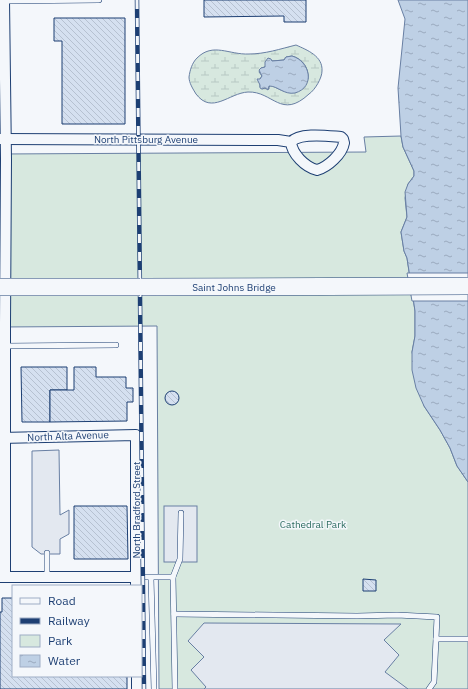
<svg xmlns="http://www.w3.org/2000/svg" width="468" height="689" viewBox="0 0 468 689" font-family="'IBM Plex Sans',sans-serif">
<defs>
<pattern id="wetland-marsh" width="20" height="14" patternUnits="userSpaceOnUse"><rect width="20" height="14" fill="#d7e8df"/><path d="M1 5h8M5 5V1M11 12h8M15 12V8" fill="none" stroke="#b8c8c3"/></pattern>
<pattern id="water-ripples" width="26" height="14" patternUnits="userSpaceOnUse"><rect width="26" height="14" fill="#bed0e5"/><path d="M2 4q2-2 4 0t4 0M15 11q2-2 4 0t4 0" fill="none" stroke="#9aaabe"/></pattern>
<pattern id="building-back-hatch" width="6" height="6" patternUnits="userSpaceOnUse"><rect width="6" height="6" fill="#d5e0f0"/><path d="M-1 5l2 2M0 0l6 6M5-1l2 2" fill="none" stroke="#b6c1d1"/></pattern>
</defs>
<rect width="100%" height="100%" fill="#f4f7fb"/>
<path fill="url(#wetland-marsh)" stroke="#687fa3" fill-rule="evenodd" d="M296,45C307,50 323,56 322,71C322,78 315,90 309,94C281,120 273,91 248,92C229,93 212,115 196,94C193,89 189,83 189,77C190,70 192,63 197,58C213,42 229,55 249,54C265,54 280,49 296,45ZM292,56C303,59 309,68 308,79L297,92C286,94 279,89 271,85L269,87V89L264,88L263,89L260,87V79L262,76L259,72L261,68L265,67L269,58L272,61L284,60L286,57Z"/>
<polygon fill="#d7e8df" stroke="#687fa3" points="401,136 403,147 414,171 414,176 408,184 405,198 407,217 401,232 404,251 407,258 415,311 415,336 412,352 424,406 440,430 450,448 457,466 468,482 468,689 159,689 157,326 0,327 0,154 366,152 364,137"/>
<g fill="#e3e8f0" stroke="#687fa3">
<polygon points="59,450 60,515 69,510 69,534 60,539 60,554 41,554 32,547 32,451"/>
<rect x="164" y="506" width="33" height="56"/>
<polygon points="204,623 401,624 384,640 399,655 385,672 408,689 204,689 206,687 191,670 204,657 188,641"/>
</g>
<g fill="url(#water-ripples)" stroke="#687fa3">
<polygon points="398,0 468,0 468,482 457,466 450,448 440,430 424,406 416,388 412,370 412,352 415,336 415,311 407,258 404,251 401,232 407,217 405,192 408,184 414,176 414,171 403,147 401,136 398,88 405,19"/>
<path d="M292,56C310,61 316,87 295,93C284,95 278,86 269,86L268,90L265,88L262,89L260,88V85L257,79H260L262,76L259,70L261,68L265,67V62L268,58L271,59L272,61L284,60L286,57Z"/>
</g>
<polygon fill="#f4f7fb" stroke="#687fa3" points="407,273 468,273 468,301 412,301"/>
<g fill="url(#building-back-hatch)" stroke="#1d3f73">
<polygon points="204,0 306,0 306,22 284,22 284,16 204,17"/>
<polygon points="54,18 125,18 125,124 62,124 62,41 54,41"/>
<polygon points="21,367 67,367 67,390 50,390 50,422 22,422"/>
<polygon points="74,367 96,367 96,377 126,377 126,388 133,388 133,402 127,402 127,421 50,422 50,390 74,390"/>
<circle cx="172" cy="398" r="7"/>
<polygon points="74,506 127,506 128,559 74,559"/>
<polygon points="363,579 376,580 376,591 363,591"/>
<polygon points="2,598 13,598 13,676 127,676 127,689 0,689 0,612 2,612"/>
</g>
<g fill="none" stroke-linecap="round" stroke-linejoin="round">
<g stroke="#1d3f73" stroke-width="6">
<g id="lane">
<polyline points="4,1 99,0"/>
<polyline points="5,346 116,345"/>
<polyline points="47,553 47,577"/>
<polyline points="136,577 173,577"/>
<polyline points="151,578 154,689"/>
<polyline points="174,614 357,616 397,615 437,617 434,682 429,689"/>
<polyline points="436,639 468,639"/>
<polyline points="175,689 173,577 180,559 181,513"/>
</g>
</g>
<g stroke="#1d3f73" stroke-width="12">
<g id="street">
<polyline points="4,0 6,159 5,323 5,577"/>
<path d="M0,139L278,140L291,142C300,132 328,136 341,137L343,139L344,143C342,154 328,167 317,170C305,167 292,154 291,142"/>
<polyline points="0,438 136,435 136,586"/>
<polyline points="0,577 136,577"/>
<polyline points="137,676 137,689"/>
</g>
</g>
<g stroke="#1d3f73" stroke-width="18">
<polyline id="primary" points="140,287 468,286"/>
</g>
<use href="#lane" stroke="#f4f7fb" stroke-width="5"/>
<use href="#street" stroke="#f4f7fb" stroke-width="10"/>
<use href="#primary" stroke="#f4f7fb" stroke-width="17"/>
<g stroke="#1d3f73" stroke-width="4.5">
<polyline id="rail" points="137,0 144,689"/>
</g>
<use href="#rail" stroke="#f4f7fb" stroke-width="3" stroke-dasharray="9" stroke-linecap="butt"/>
<g stroke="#1d3f73" stroke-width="18" stroke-linecap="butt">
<polyline id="primary-bridge" points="0,287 140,287"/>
</g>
<use href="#primary-bridge" stroke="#f4f7fb" stroke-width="17"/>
</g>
<g text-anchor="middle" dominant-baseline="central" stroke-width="3" stroke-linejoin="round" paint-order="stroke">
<g font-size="10" fill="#1d3f73" stroke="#f4f7fb">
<text x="146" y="139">North Pittsburg Avenue</text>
<text x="234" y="287">Saint Johns Bridge</text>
<text transform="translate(68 436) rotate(-2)">North Alta Avenue</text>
<text transform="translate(136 510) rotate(-90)">North Bradford Street</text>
</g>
<g font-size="10" fill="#2c6c60" stroke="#f4f7fb">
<text x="313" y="524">Cathedral Park</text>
</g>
</g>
<rect x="12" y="585" width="130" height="92" fill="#f4f7fb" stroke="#9eadc5"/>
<rect x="20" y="598" width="20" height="6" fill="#f4f7fb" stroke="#9eadc5"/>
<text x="48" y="605" font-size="12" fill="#1d3f73">Road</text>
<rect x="20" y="618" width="20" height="6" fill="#1d3f73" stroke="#9eadc5"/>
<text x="48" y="625" font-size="12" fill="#1d3f73">Railway</text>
<rect x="20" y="635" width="20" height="12" fill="#d7e8df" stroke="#9eadc5"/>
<text x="48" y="645" font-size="12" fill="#1d3f73">Park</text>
<rect x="20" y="655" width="20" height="12" fill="url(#water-ripples)" stroke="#9eadc5"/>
<text x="48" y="665" font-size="12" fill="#1d3f73">Water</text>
</svg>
